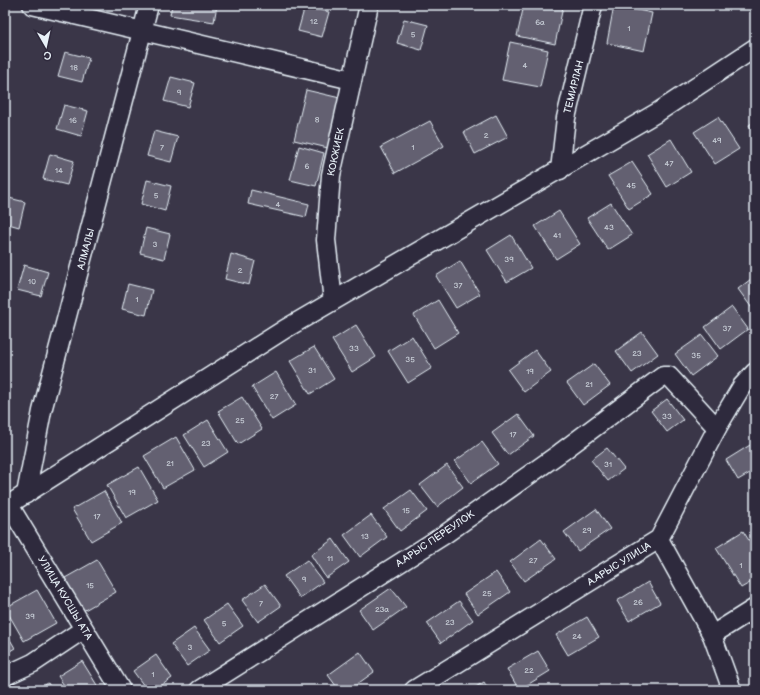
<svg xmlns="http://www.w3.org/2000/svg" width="760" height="695" viewBox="0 0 760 695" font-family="'Balsamiq Sans',sans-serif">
<rect width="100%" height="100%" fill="#3a3648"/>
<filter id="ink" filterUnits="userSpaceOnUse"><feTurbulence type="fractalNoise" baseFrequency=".025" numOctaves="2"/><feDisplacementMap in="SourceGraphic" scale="8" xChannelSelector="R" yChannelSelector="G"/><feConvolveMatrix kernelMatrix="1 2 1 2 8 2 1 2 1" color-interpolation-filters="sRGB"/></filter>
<g filter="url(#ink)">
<g fill="#636171" stroke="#e8f1f8">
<polygon points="172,5 217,5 214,22 170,15"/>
<polygon points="524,5 563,7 555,44 517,36"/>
<polygon points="614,5 652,13 644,51 607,43"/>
<polygon points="305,6 329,12 322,37 298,31"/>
<polygon points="404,19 428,25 421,50 397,43"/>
<polygon points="510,42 548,50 540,87 502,80"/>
<polygon points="65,52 89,58 82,82 58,76"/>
<polygon points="171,77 195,83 188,107 164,101"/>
<polygon points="306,90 340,98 328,148 294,140"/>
<polygon points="64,105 88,111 81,136 57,129"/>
<polygon points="496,115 508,137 475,154 464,132"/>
<polygon points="718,117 739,149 715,164 694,132"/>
<polygon points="430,121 444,146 395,173 381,147"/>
<polygon points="755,121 755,135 749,125"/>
<polygon points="154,131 178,137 171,162 147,156"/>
<polygon points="671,139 691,172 667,187 647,154"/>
<polygon points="299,146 324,153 316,186 290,180"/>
<polygon points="50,154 74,161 67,185 43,179"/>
<polygon points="632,162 653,194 629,209 608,176"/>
<polygon points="147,180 171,186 165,211 141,204"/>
<polygon points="251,190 309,204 306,217 248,204"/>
<polygon points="5,197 25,202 19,227 5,223"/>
<polygon points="611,203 632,235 608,250 587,218"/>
<polygon points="559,211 580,244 556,259 535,226"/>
<polygon points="146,228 170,234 164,259 140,253"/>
<polygon points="511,235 531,268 507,282 487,250"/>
<polygon points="231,254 255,261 249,285 225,279"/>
<polygon points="460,261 480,294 456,308 436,276"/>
<polygon points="24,265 48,272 41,296 17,290"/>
<polygon points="755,276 755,310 754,311 738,289"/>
<polygon points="128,284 152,290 146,315 122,309"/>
<polygon points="438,300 458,333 434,348 414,315"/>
<polygon points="732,307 748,329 721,349 705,327"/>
<polygon points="356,325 376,357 352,372 332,340"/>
<polygon points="642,332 658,354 632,373 616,351"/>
<polygon points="702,335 718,356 691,376 675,354"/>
<polygon points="412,336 432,368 408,383 388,351"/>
<polygon points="314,347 334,379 310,394 290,361"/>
<polygon points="535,350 551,372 524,392 508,370"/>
<polygon points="594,364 610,385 583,405 567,383"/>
<polygon points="276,372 296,405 272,420 252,387"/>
<polygon points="242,397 262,429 238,444 218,411"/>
<polygon points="667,399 683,420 667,432 651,411"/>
<polygon points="518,414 534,436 508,455 492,433"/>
<polygon points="208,420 228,452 204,467 184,435"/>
<polygon points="176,437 195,470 163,488 144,456"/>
<polygon points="482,442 498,464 471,483 455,461"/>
<polygon points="755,442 755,470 738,480 726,460"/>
<polygon points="607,448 624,469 608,481 591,460"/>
<polygon points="447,465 463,487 437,507 420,485"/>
<polygon points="139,467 158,500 126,518 107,485"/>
<polygon points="411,490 427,511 400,531 384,509"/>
<polygon points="104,491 122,523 91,541 72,509"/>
<polygon points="596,509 610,529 578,551 564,532"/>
<polygon points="371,515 387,537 360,557 344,535"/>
<polygon points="743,531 755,550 755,580 741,588 716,548"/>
<polygon points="333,539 349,562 326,578 311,555"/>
<polygon points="541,539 556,559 524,581 510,562"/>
<polygon points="97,560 116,592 83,611 65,578"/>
<polygon points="307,560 323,582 300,598 284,576"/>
<polygon points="496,572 510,592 478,614 464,594"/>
<polygon points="648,582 660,603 629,621 617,601"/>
<polygon points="265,584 281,606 258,622 242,600"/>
<polygon points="391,588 406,607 373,630 359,610"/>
<polygon points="37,590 56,623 24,641 5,608"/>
<polygon points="459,601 473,620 441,643 427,623"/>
<polygon points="227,604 243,626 220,642 204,620"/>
<polygon points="587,617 599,637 568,655 556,635"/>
<polygon points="194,628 210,650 187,666 171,644"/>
<polygon points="5,631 15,648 5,654"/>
<polygon points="538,651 550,671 519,690 507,669"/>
<polygon points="360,652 374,672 349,690 339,690 328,675"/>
<polygon points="156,655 172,678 155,690 147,690 133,671"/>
<polygon points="82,661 100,690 67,690 58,676"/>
<polygon points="484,682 489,690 471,690"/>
<polygon points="48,683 52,690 37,690"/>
</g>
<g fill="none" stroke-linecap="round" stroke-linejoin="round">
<g stroke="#e8f1f8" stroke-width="21">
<g id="minor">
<polyline points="32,5 352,80"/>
<polyline points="560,170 566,118 593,5"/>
<polyline points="333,301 326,240 331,175 369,5"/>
<polyline points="26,494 42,411 149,5"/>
<polyline points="9,505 121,690"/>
<polyline points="5,507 285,329 658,112 755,48"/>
<polyline points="659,539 712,635 732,690"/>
<polyline points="712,635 755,608"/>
<polyline points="5,676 33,663 84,629"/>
<polyline points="199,690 444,535 560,453 663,376 669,376 717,428"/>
<polyline points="414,690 659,539 717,428 742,386 755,372"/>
</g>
</g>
<use href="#minor" stroke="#2f2a3d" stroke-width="18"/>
</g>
</g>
<g text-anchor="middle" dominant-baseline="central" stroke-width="4" stroke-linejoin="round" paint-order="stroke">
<g font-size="8" fill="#c7cdd6">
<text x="314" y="21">12</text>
<text x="540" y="22">6а</text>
<text x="629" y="28">1</text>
<text x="413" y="34">5</text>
<text x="525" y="65">4</text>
<text x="74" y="67">18</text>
<text x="179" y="92">9</text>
<text x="317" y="119">8</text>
<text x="73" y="120">16</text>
<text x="486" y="135">2</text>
<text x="717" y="140">49</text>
<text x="162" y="147">7</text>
<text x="413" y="147">1</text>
<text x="669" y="163">47</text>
<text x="307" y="166">6</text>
<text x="59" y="170">14</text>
<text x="631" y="185">45</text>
<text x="156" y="195">5</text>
<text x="278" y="204">4</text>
<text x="609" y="227">43</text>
<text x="557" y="235">41</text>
<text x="155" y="244">3</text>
<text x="509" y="259">39</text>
<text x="240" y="270">2</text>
<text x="32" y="281">10</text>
<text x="458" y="285">37</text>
<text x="137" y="299">1</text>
<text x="727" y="328">37</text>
<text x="354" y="348">33</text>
<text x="637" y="353">23</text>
<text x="696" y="355">35</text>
<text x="410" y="359">35</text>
<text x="312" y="370">31</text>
<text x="530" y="371">19</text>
<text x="589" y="384">21</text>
<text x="274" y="396">27</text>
<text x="667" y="416">33</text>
<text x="240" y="420">25</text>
<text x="513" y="434">17</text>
<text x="206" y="443">23</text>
<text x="170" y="463">21</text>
<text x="608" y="464">31</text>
<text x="132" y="492">19</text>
<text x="406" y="510">15</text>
<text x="97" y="516">17</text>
<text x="587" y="530">29</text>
<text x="365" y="536">13</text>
<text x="330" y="558">11</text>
<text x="533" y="560">27</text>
<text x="741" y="565">1</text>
<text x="304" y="579">9</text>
<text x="90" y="585">15</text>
<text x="487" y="593">25</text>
<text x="638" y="602">26</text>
<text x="261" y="603">7</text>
<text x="382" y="609">23а</text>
<text x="30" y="616">39</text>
<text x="450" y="622">23</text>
<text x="224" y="623">5</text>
<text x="577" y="636">24</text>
<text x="190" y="647">3</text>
<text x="529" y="670">22</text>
<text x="153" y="674">1</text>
</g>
<g font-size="10" fill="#e8f1f8" stroke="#2f2a3d">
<text transform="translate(574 87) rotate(-76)">ТЕМИРЛАН</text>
<text transform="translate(336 152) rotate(-78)">КОКЖИЕК</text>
<text transform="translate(86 249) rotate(-75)">АЛМАЛЫ</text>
<text transform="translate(435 539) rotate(-34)">А.АРЫС ПЕРЕУЛОК</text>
<text transform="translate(619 564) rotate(-32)">А.АРЫС УЛИЦА</text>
<text transform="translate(65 598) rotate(59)">УЛИЦА КУСШЫ АТА</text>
</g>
</g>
<rect width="760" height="695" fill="none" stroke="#2f2a3d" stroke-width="20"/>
<rect x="10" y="10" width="740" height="675" fill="none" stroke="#e8f1f8" stroke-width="1.5" filter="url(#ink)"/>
<g transform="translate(46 46) rotate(171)" stroke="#2f2a3d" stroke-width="3" paint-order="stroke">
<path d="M0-3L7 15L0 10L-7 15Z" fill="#e8f1f8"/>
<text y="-6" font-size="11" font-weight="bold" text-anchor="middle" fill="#e8f1f8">С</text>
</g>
</svg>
